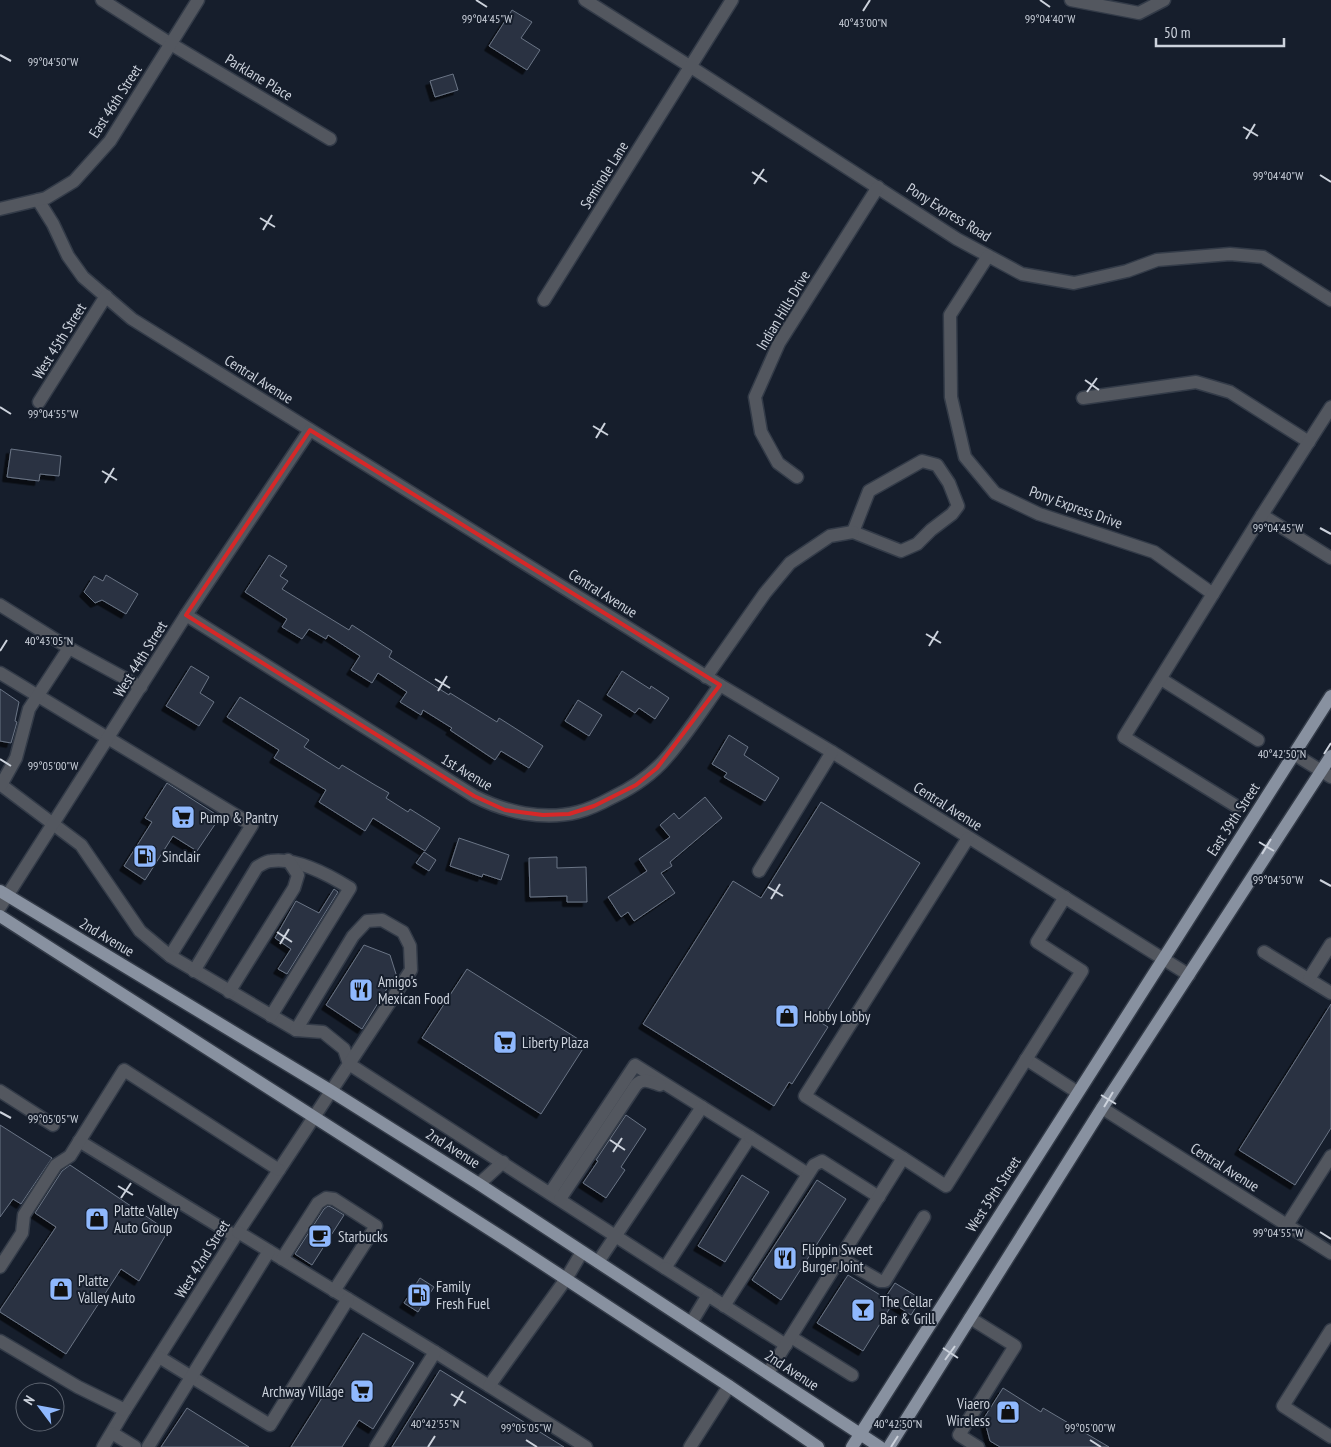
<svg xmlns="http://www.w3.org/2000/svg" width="1331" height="1447" viewBox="0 0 1331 1447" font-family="'PT Sans Narrow',sans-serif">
<defs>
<filter id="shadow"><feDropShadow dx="-4.5" dy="4.5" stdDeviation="0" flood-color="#0009"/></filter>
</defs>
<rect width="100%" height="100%" fill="#161e2c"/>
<g fill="#2a3342" stroke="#6a7485" filter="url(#shadow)">
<polygon points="512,10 532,22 521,38 540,50 527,70 489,46"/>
<polygon points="453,74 458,90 435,97 430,81"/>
<polygon points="11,449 61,456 59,476 40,474 39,481 7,477"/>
<polygon points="269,555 287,566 280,576 288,581 282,589 349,630 352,625 392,651 389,657 449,695 450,693 497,722 499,718 543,746 529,768 501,751 495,760 450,730 452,728 423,710 421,715 400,702 407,692 378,673 372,683 351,670 360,656 328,635 326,639 309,629 302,639 282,627 287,619 245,592"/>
<polygon points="106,575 138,594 126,614 102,600 95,603 84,592 94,576 103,581"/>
<polygon points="191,666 209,677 200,693 214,702 199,726 166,706"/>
<polygon points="622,671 650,689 651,686 669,698 655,719 639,708 635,713 607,695"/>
<polygon points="0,689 19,702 15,721 17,722 11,743 0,741"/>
<polygon points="240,697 309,740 304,747 339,769 342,765 375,785 389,793 386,798 408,812 410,809 440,828 425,851 373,818 365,831 319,802 326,790 274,758 279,750 227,717"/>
<polygon points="578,700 602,715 589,736 565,721"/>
<polygon points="729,735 748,747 744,755 779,778 765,801 724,777 727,773 712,764"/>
<polygon points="167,783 220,817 197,851 173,836 145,880 124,866 152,822 145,818"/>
<polygon points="705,797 722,818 670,862 672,866 661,873 675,893 634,921 628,912 621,917 608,897 647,871 639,859 670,837 660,825 674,813 679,819"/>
<polygon points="821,802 920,863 820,1022 828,1027 792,1084 789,1082 774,1106 643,1024 733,881 761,898"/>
<polygon points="459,838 509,855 501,880 483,874 482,877 450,866"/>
<polygon points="424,852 436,860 429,871 416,863"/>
<polygon points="557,857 557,868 586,867 587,902 567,902 567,896 530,897 529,858"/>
<polygon points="334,889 338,892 287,974 278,969 291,949 275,938 296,901 319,913"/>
<polygon points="364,945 390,955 396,974 362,1029 326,1005"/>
<polygon points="467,969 586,1044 541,1114 422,1038"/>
<polygon points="1331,1004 1331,1128 1295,1185 1239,1150"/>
<polygon points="626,1115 646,1129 621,1167 625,1170 606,1198 583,1183 598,1161 596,1160"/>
<polygon points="0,1125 52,1158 21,1204 13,1199 0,1217"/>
<polygon points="70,1165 168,1231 139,1281 121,1269 66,1354 0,1312 0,1310 56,1227 35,1213 62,1171"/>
<polygon points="742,1175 769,1192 725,1262 698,1246"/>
<polygon points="817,1180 846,1199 781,1300 752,1280"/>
<polygon points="328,1206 331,1207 344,1215 312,1265 295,1254 324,1209"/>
<polygon points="848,1275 885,1298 895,1283 921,1299 911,1315 893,1303 863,1351 817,1323"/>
<polygon points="420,1278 434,1287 418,1312 404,1303"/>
<polygon points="363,1333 414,1363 373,1429 359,1420 342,1447 291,1447"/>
<polygon points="440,1370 564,1447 392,1447"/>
<polygon points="1003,1388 1041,1412 1043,1408 1109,1447 1000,1447 990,1441 984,1418"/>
<polygon points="187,1408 249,1447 161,1447"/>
</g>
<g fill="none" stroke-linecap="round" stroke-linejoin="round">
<g stroke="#333b48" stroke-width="15">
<g id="minor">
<polyline points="102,0 171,44 330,139"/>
<polyline points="585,0 691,67 957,239 1022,274 1074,283 1127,271 1157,260 1230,254 1263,257 1331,300"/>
<polyline points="1071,0 1139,13 1164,0"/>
<polyline points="38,200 53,224 68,256 83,277 132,319 720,685 832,752 1189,975"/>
<polyline points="0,209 46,198 74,181 110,141 198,0"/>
<polyline points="988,256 950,315 951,397 965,457 995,493 1039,514 1154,552 1213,594"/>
<polyline points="544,300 732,0"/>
<polyline points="1083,398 1196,382 1230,392 1309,442"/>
<polyline points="39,402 106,296"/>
<polygon points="922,461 937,465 949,483 958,506 952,514 931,530 917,544 901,551 853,532 869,491"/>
<polyline points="797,477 778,463 761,432 755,397 779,343 878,187"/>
<polyline points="1262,515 1331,558"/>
<polyline points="0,605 69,648 141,687"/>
<path d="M186,615L474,796C505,812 543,821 578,812C590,809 602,803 613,797C634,787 653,774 668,756C687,734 703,709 720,685"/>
<polyline points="0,673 252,825 170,956"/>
<polyline points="706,677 765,593 790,563 830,536 853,532"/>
<polyline points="1161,679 1258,740"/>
<polyline points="1294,754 1331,777"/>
<polyline points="0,784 81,845 140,931 170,956 296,1030 323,1032 344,1049 349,1064 238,1232 125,1410 103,1447"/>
<polyline points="1,785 16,758 29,709 69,648"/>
<polyline points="1236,806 1124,737 1262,515 1331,407"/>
<polyline points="759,871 832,752"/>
<polyline points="0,907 186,615 310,430"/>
<polyline points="1264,952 1331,993"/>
<path d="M194,971L257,867C261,865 266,861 271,861C296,857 329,875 350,888L271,1016"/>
<polyline points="1309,979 1331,944"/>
<polyline points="229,992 294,888 298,875 288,860"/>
<polyline points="296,1030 353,936 367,921 382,920 403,932 410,946 411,970 349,1064 665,1268 750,1137 635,1065 550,1193"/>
<polyline points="1026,1059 1077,1092"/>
<polyline points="0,1091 53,1125"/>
<polyline points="1102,1108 1331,1253"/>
<polyline points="750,1137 808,1174"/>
<polyline points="79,1141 235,1236"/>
<polyline points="903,1158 805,1096 968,838"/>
<polyline points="479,1184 503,1162"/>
<path d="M560,1199L636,1085C643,1077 651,1082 660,1085"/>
<polyline points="1287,1225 1331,1156"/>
<polyline points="238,1232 435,1352 586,1447"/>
<polyline points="840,1258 880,1281 885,1281 924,1217"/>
<polyline points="282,1259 318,1203 326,1198 334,1199 376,1226 334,1291"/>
<polyline points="598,1262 702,1107"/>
<polyline points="0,1267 22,1233 24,1215 56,1165 70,1156 124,1070 279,1170"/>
<polyline points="665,1268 786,1345"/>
<polyline points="724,1306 814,1165 822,1161 879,1197"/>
<polyline points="970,1318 1015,1346 959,1435 978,1447"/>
<polyline points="691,1323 708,1295"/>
<polyline points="1331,1330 1283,1406 1331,1437"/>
<polyline points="791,1337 852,1375"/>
<polyline points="0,1341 78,1387 125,1410"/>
<polyline points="159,1357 270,1425 348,1299"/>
<polyline points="768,1373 903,1158 946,1186 1082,971 1037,942 1065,897"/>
<polyline points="489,1386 566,1279 582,1252"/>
<polyline points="112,1433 135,1447"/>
<polyline points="148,1447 269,1251"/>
<polyline points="376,1447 435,1352"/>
<polyline points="690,1447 729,1386"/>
</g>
</g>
<g stroke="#333b48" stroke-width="15">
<g id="major">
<polyline points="0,891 331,1091 479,1184 880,1447"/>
<polyline points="0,916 511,1243 729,1386 818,1447"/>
<polyline points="852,1447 1331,696"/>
<polyline points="889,1447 1102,1108 1331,756"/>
</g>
</g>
<use href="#minor" stroke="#53575f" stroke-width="12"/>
<use href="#major" stroke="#8891a0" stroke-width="12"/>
</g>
<path fill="none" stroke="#d62828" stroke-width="4" stroke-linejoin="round" d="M310,430L720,685L657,768L636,785L594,806L569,814L543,815L505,810L474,796L186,615Z"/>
<path fill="none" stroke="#ccd2dc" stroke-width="2" d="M476,0L487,7M1040,0L1050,7M863,11L870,0M0,55L11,61M1243,127L1258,136M1246,139L1255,124M752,172L767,182M1320,175L1331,182M754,184L764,169M260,218L275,227M263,230L272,215M1085,380L1099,390M1087,392L1097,378M0,407L11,414M593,426L608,435M596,438L605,423M102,471L117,480M105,483L114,468M1320,528L1331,534M926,634L941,643M929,646L938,631M0,651L7,640M435,679L450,688M438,691L447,676M1324,754L1331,743M0,759L11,766M1259,842L1274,851M1262,854L1271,839M1320,880L1331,886M768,887L783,896M771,899L780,884M277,932L292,942M280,944L289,929M1101,1095L1116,1104M1104,1107L1113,1092M0,1112L11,1118M610,1140L625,1150M613,1152L622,1138M118,1186L133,1195M121,1198L131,1183M1320,1232L1331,1239M943,1348L958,1358M945,1360L955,1346M451,1394L466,1403M454,1406L463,1391M526,1440L537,1447M1090,1440L1101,1447M428,1447L435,1436M891,1447L898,1436"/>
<defs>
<g id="supermarket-square" transform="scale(1.25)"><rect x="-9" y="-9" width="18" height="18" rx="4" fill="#8fb8fd" stroke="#161e2c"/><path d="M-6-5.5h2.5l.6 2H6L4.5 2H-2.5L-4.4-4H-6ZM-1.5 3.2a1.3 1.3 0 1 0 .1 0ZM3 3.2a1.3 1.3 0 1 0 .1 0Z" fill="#111"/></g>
<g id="fuel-square" transform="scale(1.25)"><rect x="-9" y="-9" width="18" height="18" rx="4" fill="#8fb8fd" stroke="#161e2c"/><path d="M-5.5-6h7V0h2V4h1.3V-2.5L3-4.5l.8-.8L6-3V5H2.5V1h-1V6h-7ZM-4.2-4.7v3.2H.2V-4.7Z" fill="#111"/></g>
<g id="restaurant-square" transform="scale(1.25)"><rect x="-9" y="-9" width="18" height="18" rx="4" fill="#8fb8fd" stroke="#161e2c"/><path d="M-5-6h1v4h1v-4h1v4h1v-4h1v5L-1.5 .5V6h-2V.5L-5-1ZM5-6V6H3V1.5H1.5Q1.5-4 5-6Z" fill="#111"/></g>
<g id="shop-square" transform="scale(1.25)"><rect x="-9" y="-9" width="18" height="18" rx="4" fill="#8fb8fd" stroke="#161e2c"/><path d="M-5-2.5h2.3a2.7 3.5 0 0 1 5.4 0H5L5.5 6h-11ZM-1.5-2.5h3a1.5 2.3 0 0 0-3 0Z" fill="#111"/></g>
<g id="cafe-square" transform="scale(1.25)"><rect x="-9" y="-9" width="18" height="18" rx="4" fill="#8fb8fd" stroke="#161e2c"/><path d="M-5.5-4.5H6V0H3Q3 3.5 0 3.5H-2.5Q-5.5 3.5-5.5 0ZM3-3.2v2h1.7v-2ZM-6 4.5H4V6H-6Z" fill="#111"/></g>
<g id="bar-square" transform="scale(1.25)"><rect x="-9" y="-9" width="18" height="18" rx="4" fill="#8fb8fd" stroke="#161e2c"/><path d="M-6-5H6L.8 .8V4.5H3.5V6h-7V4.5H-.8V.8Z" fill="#111"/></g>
</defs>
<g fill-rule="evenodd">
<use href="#supermarket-square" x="183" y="817"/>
<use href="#fuel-square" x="145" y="856"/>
<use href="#restaurant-square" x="361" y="990"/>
<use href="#shop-square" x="787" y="1016"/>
<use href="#supermarket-square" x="505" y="1042"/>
<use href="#shop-square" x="97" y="1219"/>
<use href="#cafe-square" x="320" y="1236"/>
<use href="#restaurant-square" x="785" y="1258"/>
<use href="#shop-square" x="61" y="1289"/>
<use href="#fuel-square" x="419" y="1295"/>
<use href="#bar-square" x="863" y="1310"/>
<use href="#supermarket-square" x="362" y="1391"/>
<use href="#shop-square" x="1008" y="1412"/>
</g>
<g text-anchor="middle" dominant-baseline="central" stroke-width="4" stroke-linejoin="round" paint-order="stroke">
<g font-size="15" fill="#ccd2dc" stroke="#161e2c">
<text transform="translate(259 77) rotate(31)">Parklane Place</text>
<text transform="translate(115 101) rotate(-57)">East 46th Street</text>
<text transform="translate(604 175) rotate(-58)">Seminole Lane</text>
<text transform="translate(949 212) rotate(32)">Pony Express Road</text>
<text transform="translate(783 310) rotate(-59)">Indian Hills Drive</text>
<text transform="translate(59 341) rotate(-58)">West 45th Street</text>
<text transform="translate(259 379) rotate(32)">Central Avenue</text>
<text transform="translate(1076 507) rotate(20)">Pony Express Drive</text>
<text transform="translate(603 593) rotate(32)">Central Avenue</text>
<text transform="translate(140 659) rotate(-58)">West 44th Street</text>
<text transform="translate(467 772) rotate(31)">1st Avenue</text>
<text transform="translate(948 806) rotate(32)">Central Avenue</text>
<text transform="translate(1233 819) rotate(-57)">East 39th Street</text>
<text transform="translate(107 937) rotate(31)">2nd Avenue</text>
<text transform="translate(453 1148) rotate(32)">2nd Avenue</text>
<text transform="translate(1225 1167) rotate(32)">Central Avenue</text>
<text transform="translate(993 1194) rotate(-57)">West 39th Street</text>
<text transform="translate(202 1259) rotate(-58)">West 42nd Street</text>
<text transform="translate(792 1370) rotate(33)">2nd Avenue</text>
</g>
<g font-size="15" fill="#ccd2dc" stroke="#161e2c" text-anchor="start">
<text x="200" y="817">Pump &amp; Pantry</text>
<text x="162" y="856">Sinclair</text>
<text x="378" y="981">Amigo's<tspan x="378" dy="17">Mexican Food</tspan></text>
<text x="804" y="1016">Hobby Lobby</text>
<text x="522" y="1042">Liberty Plaza</text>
<text x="114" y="1210">Platte Valley<tspan x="114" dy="17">Auto Group</tspan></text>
<text x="338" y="1236">Starbucks</text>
<text x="802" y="1249">Flippin Sweet<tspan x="802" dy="17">Burger Joint</tspan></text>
<text x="78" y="1280">Platte<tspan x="78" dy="17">Valley Auto</tspan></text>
<text x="436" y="1286">Family<tspan x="436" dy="17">Fresh Fuel</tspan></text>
<text x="880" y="1301">The Cellar<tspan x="880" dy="17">Bar &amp; Grill</tspan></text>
<text x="344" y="1391" text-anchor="end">Archway Village</text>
<text x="990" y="1403" text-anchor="end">Viaero<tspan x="990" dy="17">Wireless</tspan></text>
</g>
</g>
<g font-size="12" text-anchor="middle" fill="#ccd2dc" stroke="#161e2c" stroke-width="4" stroke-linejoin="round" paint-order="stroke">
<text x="487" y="23">99°04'45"W</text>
<text x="1050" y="23">99°04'40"W</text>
<text x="863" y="27">40°43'00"N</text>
<text x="53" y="66">99°04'50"W</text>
<text x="1278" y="180">99°04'40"W</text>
<text x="53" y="418">99°04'55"W</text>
<text x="1278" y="532">99°04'45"W</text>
<text x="49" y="645">40°43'05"N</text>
<text x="1282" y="758">40°42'50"N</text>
<text x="53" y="770">99°05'00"W</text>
<text x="1278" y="884">99°04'50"W</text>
<text x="53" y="1123">99°05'05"W</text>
<text x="1278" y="1237">99°04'55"W</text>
<text x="435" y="1428">40°42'55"N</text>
<text x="898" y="1428">40°42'50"N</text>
<text x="526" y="1432">99°05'05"W</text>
<text x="1090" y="1432">99°05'00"W</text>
</g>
<g transform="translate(40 1407) rotate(302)"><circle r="24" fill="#161e2c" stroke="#5f6672"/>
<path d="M0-4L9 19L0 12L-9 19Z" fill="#8fb8fd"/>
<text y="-8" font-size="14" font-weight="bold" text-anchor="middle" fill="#ccd2dc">N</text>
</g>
<path d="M1156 38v8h128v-8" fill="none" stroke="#ccd2dc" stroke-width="2.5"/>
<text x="1164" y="38" font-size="15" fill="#ccd2dc" stroke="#161e2c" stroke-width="4" paint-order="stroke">50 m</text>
</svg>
